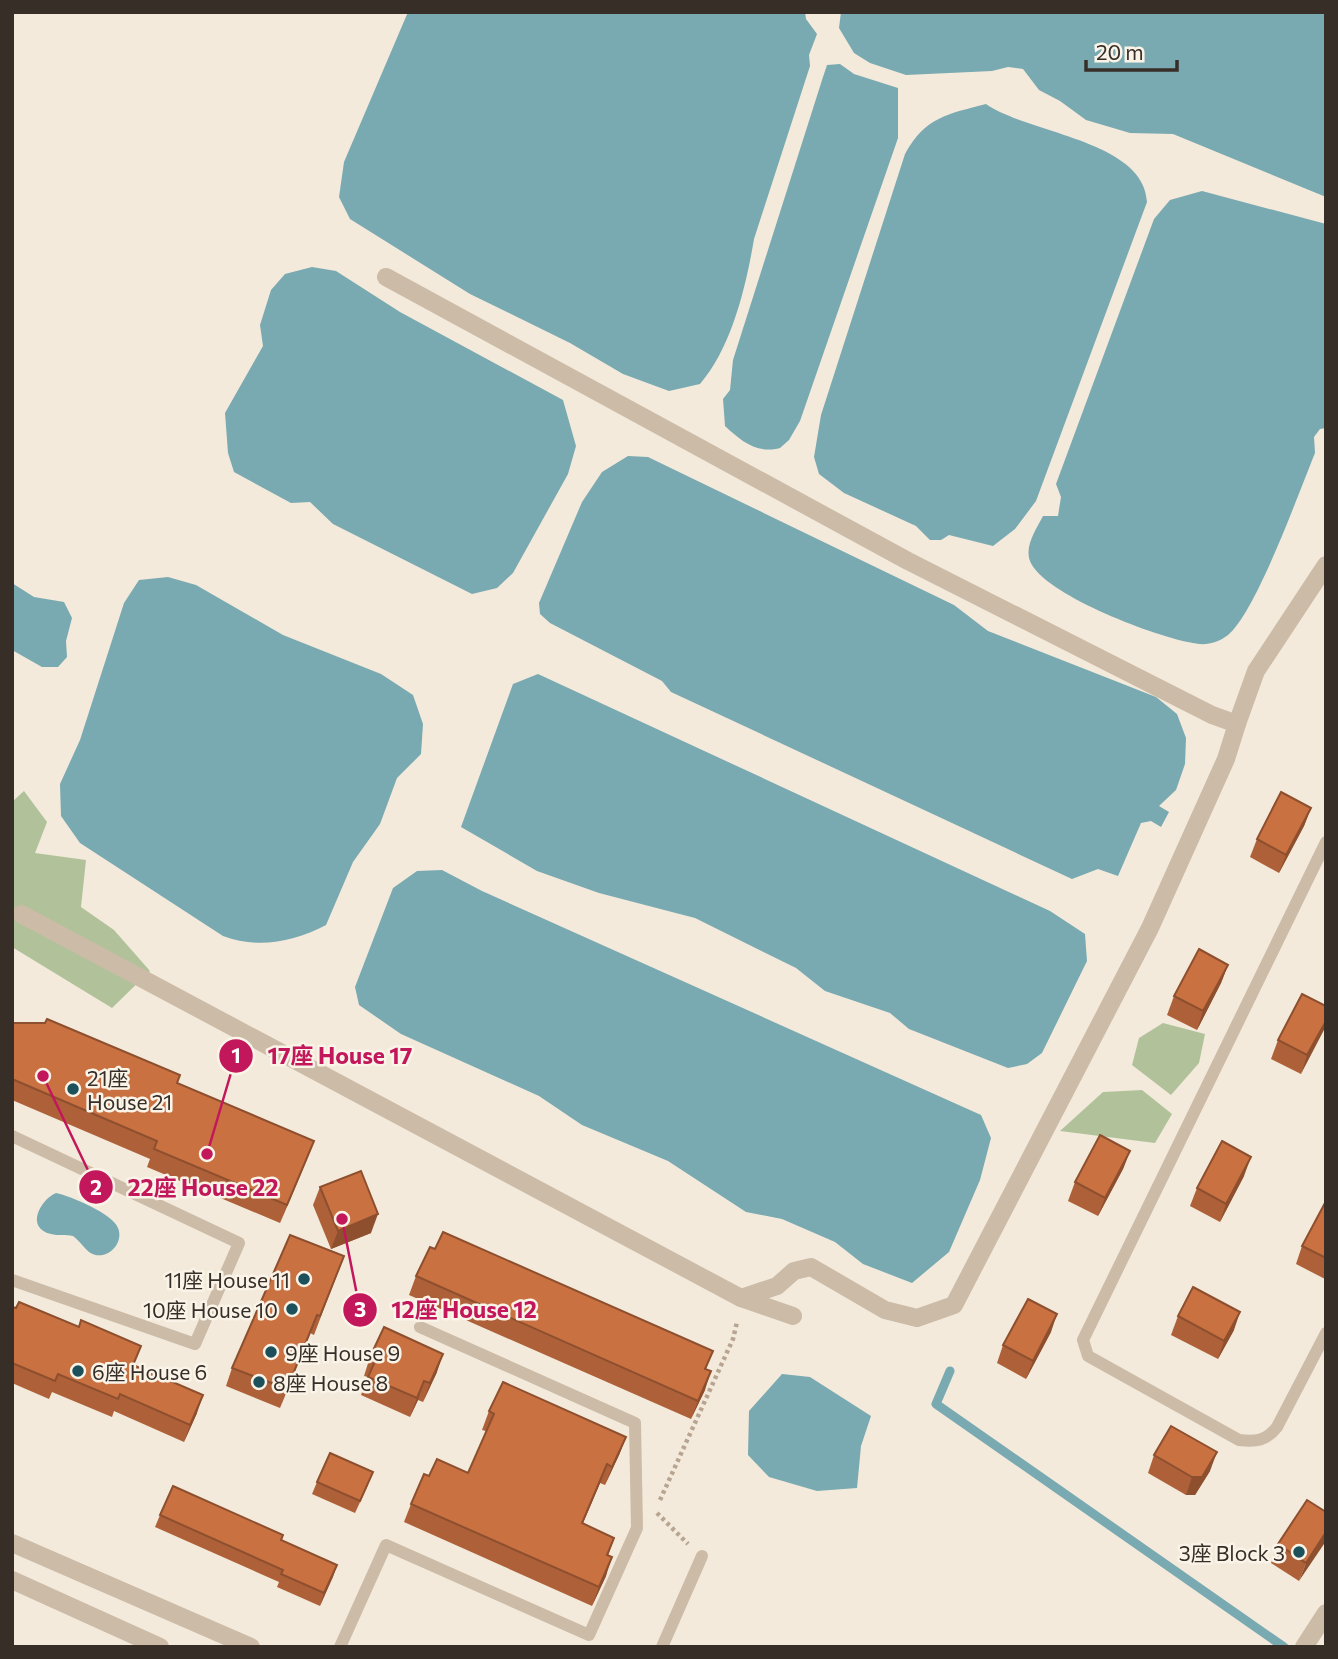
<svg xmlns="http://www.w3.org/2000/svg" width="1338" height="1659" viewBox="0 0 1338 1659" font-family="Commissioner,'Noto Sans TC',sans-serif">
<rect width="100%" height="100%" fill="#f3eadb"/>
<g fill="#b1c29b">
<polygon points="24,791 47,822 35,853 86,860 81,907 114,930 150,971 112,1008 12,947 12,802"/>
<polygon points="1163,1023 1205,1034 1199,1063 1171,1095 1132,1065 1139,1038"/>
<polygon points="1142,1090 1172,1114 1155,1143 1060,1131 1103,1092"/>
</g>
<g fill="#79a9b1">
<path d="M408,12H805L806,19L817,34L809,55L810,66L754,239C746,286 732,347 700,384L669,391L623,374L570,343L470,294L350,219L339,197L344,162Z"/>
<polygon points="841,12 1326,12 1326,197 1173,134 1130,133 1086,120 1060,101 1039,90 1023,69 1008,67 992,71 906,75 870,63 854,53 839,28"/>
<path d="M840,64L854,74L898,88V138L800,421L789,440L780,448C757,454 741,441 725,426L723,399L730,390L733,360L823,77L827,65Z"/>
<path d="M986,104C1029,134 1144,140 1147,202L1036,501L1015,529L993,546L949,535L941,540H930L916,526L844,493L819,474L814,457L821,415L905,154C925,117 948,114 986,104Z"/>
<path d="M1202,191L1326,224V428L1320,429L1314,437L1315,453C1299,492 1256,612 1228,635C1218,643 1205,646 1193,643C1156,637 1051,597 1032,565C1022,549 1036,530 1043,516H1058L1061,497L1056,484L1154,219L1170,200Z"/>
<polygon points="312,267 336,271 400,312 563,400 576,446 568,474 513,573 497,588 472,594 333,524 310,502 291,503 234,472 228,453 225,413 263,346 260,325 271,290 285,274"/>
<polygon points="628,456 648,457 954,605 988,631 1156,697 1177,714 1186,738 1185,764 1176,790 1159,806 1169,812 1161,827 1151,821 1141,823 1118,876 1098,869 1072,879 671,692 662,681 550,623 540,614 539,603 582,502 602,472"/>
<path d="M168,577L196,585L283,635L381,674L413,695L423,724L421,754L397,778L380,824L353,862L326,925C293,942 258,949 223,936L80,843L61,816L60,784L80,740L124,603L139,580Z"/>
<polygon points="12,583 34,597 64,602 72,618 66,641 67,657 58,667 42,667 12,650"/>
<polygon points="538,674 1050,911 1085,934 1087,961 1042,1053 1027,1064 1008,1068 909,1029 890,1013 825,991 796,968 695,918 599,893 537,871 461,827 513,684"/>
<polygon points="442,870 482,891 981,1115 991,1138 980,1180 949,1252 912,1283 863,1264 835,1242 782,1219 746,1212 668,1161 582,1125 539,1096 401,1034 359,1005 355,987 393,888 417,871"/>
<path d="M56,1193C71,1196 113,1214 118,1228C125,1245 104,1263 89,1252C83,1247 80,1241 73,1236C66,1234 58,1236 51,1234C25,1228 40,1200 56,1193Z"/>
<polygon points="782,1374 810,1377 871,1416 861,1446 857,1488 817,1491 769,1477 748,1455 749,1411"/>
</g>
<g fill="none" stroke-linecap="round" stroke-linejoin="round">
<polyline stroke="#79a9b1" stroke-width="9" points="950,1371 936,1404 1284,1647"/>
<g stroke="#b7a591" stroke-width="4.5" stroke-dasharray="3.5 3.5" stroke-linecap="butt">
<polyline points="660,1500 733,1339 737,1322"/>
<polyline points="657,1513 688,1544"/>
</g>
<g stroke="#cbbba7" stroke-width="12">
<path d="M1326,842L1083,1340L1088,1356L1239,1440C1256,1442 1266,1441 1277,1427L1326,1333"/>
<polyline points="12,1136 239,1243 195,1344 12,1280"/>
<polyline points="340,1647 386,1545 589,1635 637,1528 635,1423 420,1327"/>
<polyline points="662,1647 702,1556"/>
</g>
<g stroke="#cbbba7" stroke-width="18">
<polyline points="386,277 908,561 1212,715 1237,724 1226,759 1150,928 954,1305 917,1318 885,1310 811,1267 794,1271 777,1286 741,1298"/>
<polyline points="1237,724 1256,671 1326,565"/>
<polyline points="21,914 741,1298 793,1316"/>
</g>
<g stroke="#cbbba7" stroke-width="18">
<polyline points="12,1543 251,1647"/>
<polyline points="12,1580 160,1647"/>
<polyline points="1304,1647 1326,1613"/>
</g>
</g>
<g fill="#ae6139">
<polygon points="1311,808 1304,826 1279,873 1250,857 1257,839"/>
<polygon points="1228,965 1221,983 1197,1030 1167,1015 1174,996"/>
<polygon points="1326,1006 1301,1074 1271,1059 1278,1040"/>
<polygon points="12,1023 177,1083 307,1159 280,1223 147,1167 150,1159 12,1100"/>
<polygon points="1130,1151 1123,1169 1098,1216 1068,1201 1075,1182"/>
<polygon points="1244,1176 1220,1222 1190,1206 1197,1188"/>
<polygon points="320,1187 371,1233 331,1249 313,1205"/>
<polygon points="1326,1201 1326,1278 1325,1279 1296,1264 1302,1246"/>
<polygon points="344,1256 314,1335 310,1333 280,1408 226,1386 232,1368"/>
<polygon points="416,1276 713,1351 706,1369 705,1390 691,1419 409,1295"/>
<polygon points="12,1307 79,1327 134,1365 197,1413 184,1442 114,1411 112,1417 52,1392 49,1399 12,1383"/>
<polygon points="1178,1316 1234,1330 1218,1359 1171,1335"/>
<polygon points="1051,1332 1026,1379 997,1363 1003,1345"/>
<polygon points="370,1357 437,1372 423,1402 418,1400 410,1417 361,1395 368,1377 364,1376"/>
<polygon points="489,1411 626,1437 619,1455 605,1485 600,1483 583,1523 614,1538 608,1556 606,1576 592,1606 404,1522 411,1504 429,1476 468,1473 486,1431 482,1430"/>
<polygon points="1154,1455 1210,1471 1195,1495 1186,1495 1148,1473"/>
<polygon points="317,1482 368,1485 355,1513 312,1494"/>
<polygon points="1326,1512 1299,1581 1271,1563 1278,1544"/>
<polygon points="160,1515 281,1540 337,1565 320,1606 277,1587 279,1582 155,1527"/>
</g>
<g fill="#8d4f2e">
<polygon points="1311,808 1304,826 1279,873 1286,855"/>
<polygon points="1228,965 1221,983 1197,1030 1203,1011"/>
<polygon points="1326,1021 1325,1028 1301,1074 1307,1055"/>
<polygon points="314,1141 307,1159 280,1223 287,1205"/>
<polygon points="1130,1151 1123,1169 1098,1216 1105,1198"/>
<polygon points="1251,1157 1244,1176 1220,1222 1226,1204"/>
<polygon points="378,1214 371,1233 331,1249 338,1231"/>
<polygon points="1240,1312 1234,1330 1218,1359 1224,1341"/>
<polygon points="1057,1314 1051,1332 1026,1379 1033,1361"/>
<polygon points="317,1315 310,1333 280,1408 287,1389"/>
<polygon points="443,1354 437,1372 423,1402 430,1383"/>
<polygon points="711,1371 705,1390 691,1419 698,1401"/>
<polygon points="424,1381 418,1400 410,1417 417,1398"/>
<polygon points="203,1395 197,1413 184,1442 190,1425"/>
<polygon points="626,1437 619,1455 605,1485 612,1467"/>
<polygon points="1217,1452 1210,1471 1195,1495 1186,1495 1192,1477"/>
<polygon points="607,1464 600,1483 575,1541 582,1523"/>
<polygon points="1326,1532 1326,1541 1299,1581 1306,1563"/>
<polygon points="612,1557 606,1576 592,1606 599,1587"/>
<polygon points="337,1565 333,1577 320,1606 324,1593"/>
</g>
<g fill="#ca7142" stroke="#8d4f2e" stroke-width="2">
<polygon points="1281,792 1311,808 1286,855 1257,839"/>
<polygon points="1199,949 1228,965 1203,1011 1174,996"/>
<polygon points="1302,994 1326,1006 1326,1021 1307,1055 1278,1040"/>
<polygon points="47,1019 180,1075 177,1083 314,1141 287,1205 154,1149 157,1141 12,1079 12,1023 45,1023"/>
<polygon points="1100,1135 1130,1151 1105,1198 1075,1182"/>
<polygon points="1222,1141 1251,1157 1226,1204 1197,1188"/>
<polygon points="361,1171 378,1214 338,1231 320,1187"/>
<polygon points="1326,1201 1326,1258 1302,1246"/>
<polygon points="443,1232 713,1351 705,1369 711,1371 698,1401 416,1276 430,1247 435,1249"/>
<polygon points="290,1235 344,1256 320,1316 317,1315 287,1389 232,1368"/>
<polygon points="1193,1287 1240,1312 1224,1341 1178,1316"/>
<polygon points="1028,1299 1057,1314 1033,1361 1003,1345"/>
<polygon points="19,1302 79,1327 81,1320 141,1346 133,1365 203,1395 190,1425 120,1394 118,1399 58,1374 55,1381 12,1363 12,1307 16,1308"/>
<polygon points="384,1327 443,1354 430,1383 424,1381 417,1398 368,1377 376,1359 370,1357"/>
<polygon points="503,1382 626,1437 612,1467 607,1464 582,1523 614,1538 607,1555 612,1557 599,1587 411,1504 424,1474 429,1476 437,1459 468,1473 494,1414 489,1411"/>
<polygon points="1171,1426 1217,1452 1202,1477 1192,1477 1154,1455"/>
<polygon points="330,1453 373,1472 360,1501 317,1482"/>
<polygon points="173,1486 283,1535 281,1540 337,1565 324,1593 281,1574 283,1570 160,1515"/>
<polygon points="1307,1500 1326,1512 1326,1532 1306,1563 1278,1544"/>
</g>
<g fill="#1c505b" stroke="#faf4e8" stroke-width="2.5">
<circle cx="73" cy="1089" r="7"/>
<circle cx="304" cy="1279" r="7"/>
<circle cx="292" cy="1309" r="7"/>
<circle cx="271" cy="1352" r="7"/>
<circle cx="78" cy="1371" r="7"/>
<circle cx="259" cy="1382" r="7"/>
<circle cx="1299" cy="1552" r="7"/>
</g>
<g text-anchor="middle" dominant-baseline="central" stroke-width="5" stroke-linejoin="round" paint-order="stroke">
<g font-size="21" fill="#372e28" stroke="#faf4e8" text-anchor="start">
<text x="87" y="1077">21座<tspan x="87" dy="24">House 21</tspan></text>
<text x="290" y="1279" text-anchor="end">11座 House 11</text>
<text x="278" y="1309" text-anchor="end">10座 House 10</text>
<text x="285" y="1352">9座 House 9</text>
<text x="92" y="1371">6座 House 6</text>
<text x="273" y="1382">8座 House 8</text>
<text x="1285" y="1552" text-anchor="end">3座 Block 3</text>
</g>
</g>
<path fill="none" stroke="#c2185b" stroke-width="2.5" d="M207 1154L236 1056M43 1076L96 1187M342 1219L360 1310"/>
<g fill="#c2185b" stroke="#faf4e8" stroke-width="2.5">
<circle cx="207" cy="1154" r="7"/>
<circle cx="43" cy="1076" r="7"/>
<circle cx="342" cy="1219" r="7"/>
<circle cx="236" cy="1056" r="18"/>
<circle cx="96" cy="1187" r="18"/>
<circle cx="360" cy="1310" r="18"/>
</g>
<g font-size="21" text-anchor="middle" font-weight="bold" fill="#fff">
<text x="236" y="1063">1</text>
<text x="96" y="1195">2</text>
<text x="360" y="1317">3</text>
</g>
<g font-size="23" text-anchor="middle" font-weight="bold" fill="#c2185b" stroke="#faf4e8" stroke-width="5" stroke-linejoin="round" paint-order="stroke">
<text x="340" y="1064">17座 House 17</text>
<text x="203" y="1196">22座 House 22</text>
<text x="464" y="1318">12座 House 12</text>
</g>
<rect width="1338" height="1659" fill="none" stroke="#372e28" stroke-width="28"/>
<path d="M1086 60v10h91v-10" fill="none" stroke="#372e28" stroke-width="3.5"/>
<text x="1096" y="60" font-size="21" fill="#372e28" stroke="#faf4e8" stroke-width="5" paint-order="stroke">20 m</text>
</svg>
